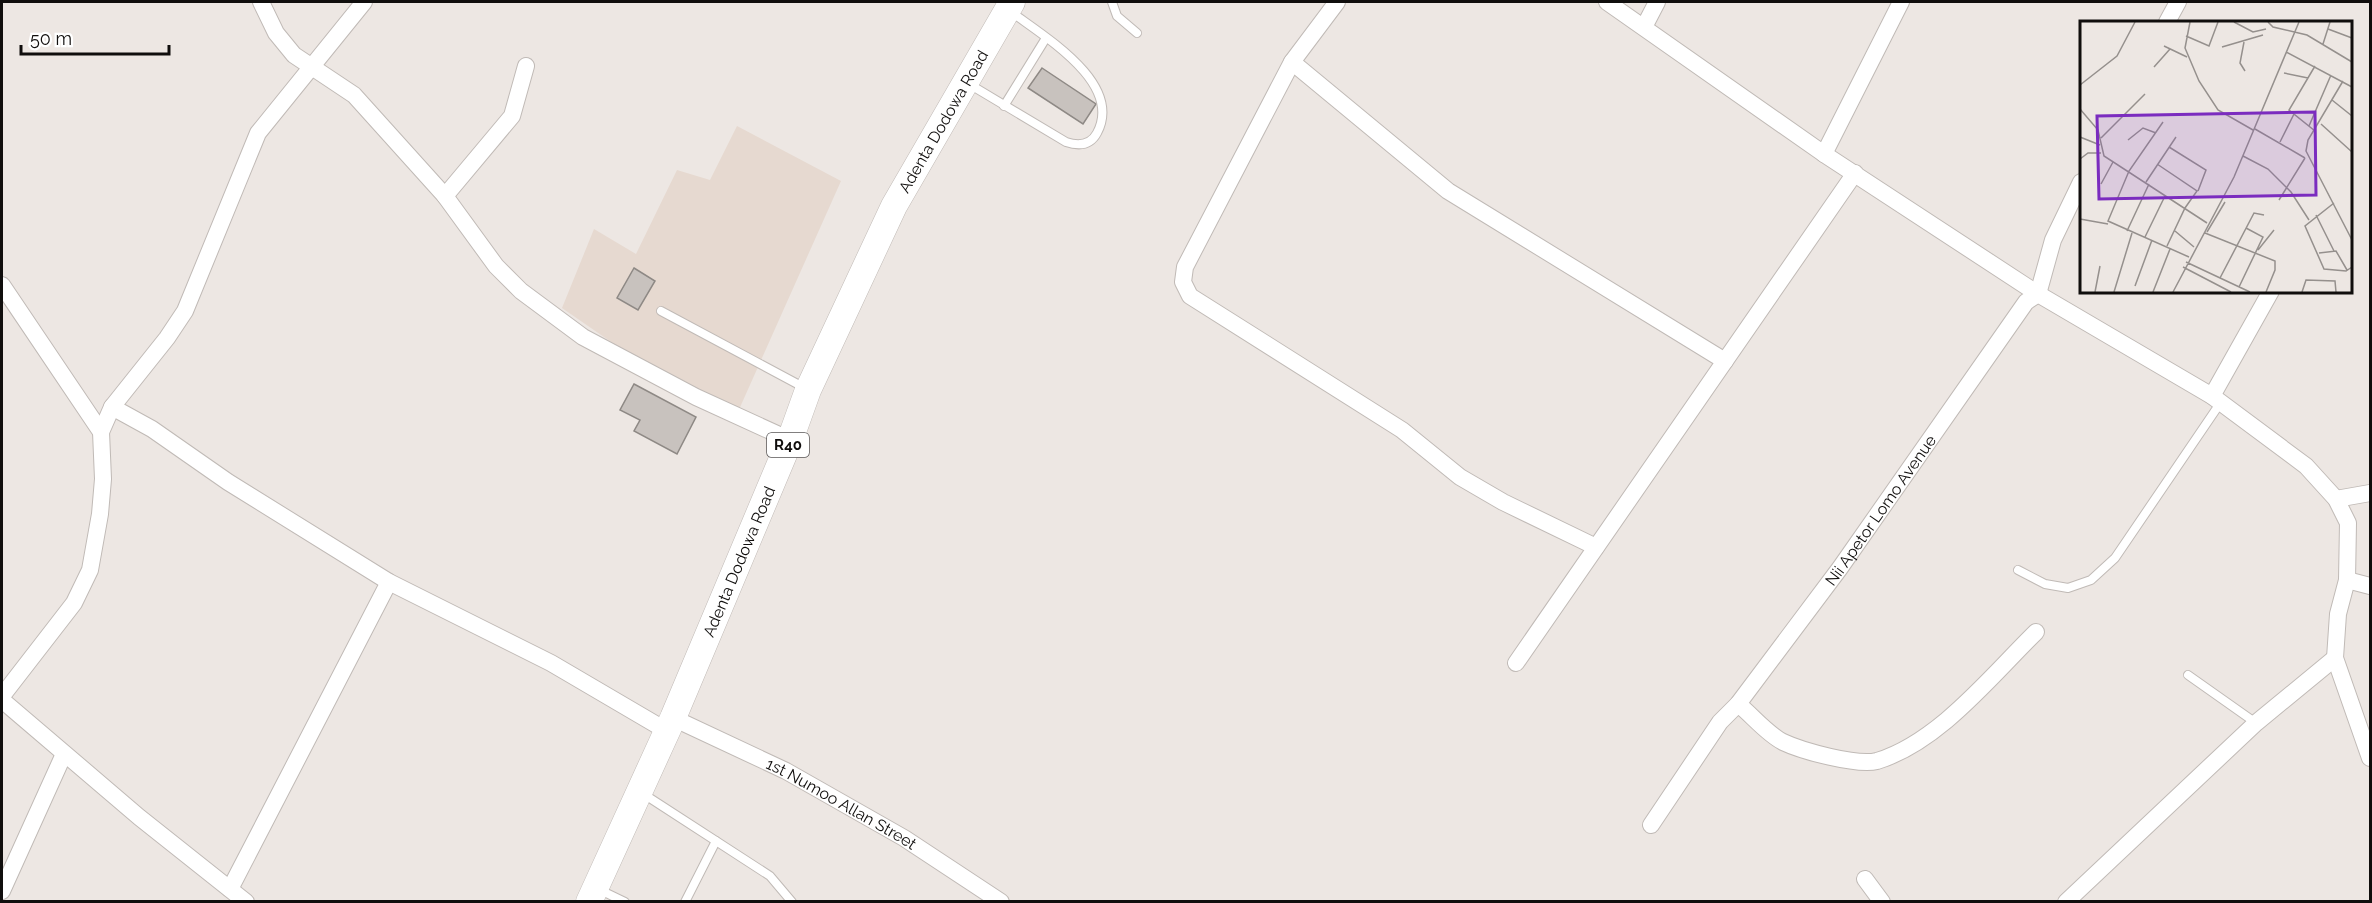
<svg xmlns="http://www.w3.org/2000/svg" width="2372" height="903" viewBox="0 0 2372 903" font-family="Raleway,sans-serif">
<rect width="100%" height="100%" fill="#ede7e3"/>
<polygon fill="#e6d9d0" points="737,126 841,181 737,414 659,375 562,308 594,229 636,254 677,170 710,180"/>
<g fill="#c8c2be" stroke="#8e8985" stroke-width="1.5">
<polygon points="1042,68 1096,104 1083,124 1028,88"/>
<polygon points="634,268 655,281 638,310 617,298"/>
<polygon points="634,384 696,417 677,454 634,431 640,420 620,410"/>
</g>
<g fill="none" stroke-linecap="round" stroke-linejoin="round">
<g stroke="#c0bab6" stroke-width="10">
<g id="service">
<polyline points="1112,2 1117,16 1137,33"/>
<path d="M969,84L1066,142C1078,146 1090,146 1097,133C1124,83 1043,36 1010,11"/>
<polyline points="1004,106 1046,38"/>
<polyline points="661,311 805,388"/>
<polyline points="2018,570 2045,584 2068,588 2091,580 2115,558 2221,402"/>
<polyline points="2188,675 2256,723"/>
<polyline points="642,793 770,876 792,902"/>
<polyline points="598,889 625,902"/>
<polyline points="685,902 716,841"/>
</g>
</g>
<g stroke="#c0bab6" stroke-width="18">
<g id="minor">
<polyline points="261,2 276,33 294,55 354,95 445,196 496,266 521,291 583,337 696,397 790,440"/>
<polyline points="1337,2 1292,62 1448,191 1725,361"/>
<polyline points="1607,2 1824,154 2038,294 2212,396 2306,466 2336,499 2348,523 2347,580 2338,614 2335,658 2370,758"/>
<polyline points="2167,22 2178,2"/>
<polyline points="1644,27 1657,2"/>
<polyline points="1292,62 1185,267 1183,282 1190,296 1402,430 1460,477 1503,502 1596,547"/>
<polyline points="1824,154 1901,2"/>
<polyline points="445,196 512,116 526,66"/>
<polyline points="2,285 101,432 103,479 100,514 90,570 74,603 2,696"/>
<polyline points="2212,396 2271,291"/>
<polyline points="112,407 152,429 228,482 389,582 551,663 667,731"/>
<polyline points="101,432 112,407 167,338 185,311 258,133 364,2"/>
<polyline points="2336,499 2370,493"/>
<polyline points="2347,580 2370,586"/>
<polyline points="1516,663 1855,173"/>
<polyline points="2,700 139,817 246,902"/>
<path d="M1738,704C1753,716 1766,733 1783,742C1802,751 1857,766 1877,761C1939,742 1991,676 2036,632"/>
<path id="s1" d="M673,718L786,771L904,838L1001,902"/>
<path id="s2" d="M1651,825L1720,722L1738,704L1840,568L2026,302L2038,294L2053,240L2081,182"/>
<polyline points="1865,879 1882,902"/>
<polyline points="230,889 389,582"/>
<polyline points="2,891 64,754"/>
<polyline points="2066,902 2256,723 2335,658"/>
</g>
</g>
<g stroke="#c0bab6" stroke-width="27">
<g id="primary">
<path id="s3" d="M589,902L673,718L790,440L808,390L894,206L1012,2"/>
</g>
</g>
<use href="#service" stroke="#fff" stroke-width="8"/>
<use href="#minor" stroke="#fff" stroke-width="16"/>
<use href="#primary" stroke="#fff" stroke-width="26"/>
</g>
<g text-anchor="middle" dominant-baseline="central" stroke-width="4.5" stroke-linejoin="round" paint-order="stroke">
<rect fill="#fff" stroke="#585656" stroke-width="1.5" x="767" y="433" width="42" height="24" rx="4.5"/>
<g font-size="15" font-weight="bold" fill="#100e0d">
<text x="788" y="445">R40</text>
</g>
<g font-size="16" fill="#100e0d" stroke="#fff">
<text stroke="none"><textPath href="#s3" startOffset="858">Adenta Dodowa Road</textPath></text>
<text stroke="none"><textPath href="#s2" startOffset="390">Nii Apetor Lomo Avenue</textPath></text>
<text stroke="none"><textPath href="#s3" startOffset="372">Adenta Dodowa Road</textPath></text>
<text stroke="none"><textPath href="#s1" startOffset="189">1st Numoo Allan Street</textPath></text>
</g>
</g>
<g transform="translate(2080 21)">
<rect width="272" height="272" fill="#ede7e3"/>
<path fill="none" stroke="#95908d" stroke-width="1.5" d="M110,1L105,27L119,60L138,89L173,109M154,1L173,11L186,8M188,1L193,6L227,14L272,41M248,8L272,17M106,15L129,25L138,1M164,21L160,42L165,50M243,23L250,1M84,25L107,36M142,26L183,14M206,31L272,66M235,45L209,89L235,110M74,46L90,28M204,52L228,57M263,60L228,119L226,130L272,219M0,64L37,35L55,1M252,79L272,95M0,88L18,109L24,135L127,202M83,101L49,150L28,200L109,236M241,103L272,131M229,105L251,54M175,108L225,137M0,116L20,124M21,117L65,73M48,119L63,107L76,112M200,121L214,93M89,126L126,149L118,170M163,135L188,148L211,171L229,199M0,138L8,132H21M77,143L117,170L105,187L87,225M66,161L96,116M21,163L33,141M199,179L225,137M254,182L225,205L244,248L266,250L272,246M236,194L254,230M0,198L28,203M47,210L69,163M95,210L114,226M127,211L145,181M125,212L195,240V249L186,271M65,216L85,175M178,229L194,209M239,232L256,230L267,249M106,241L170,271M103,246L151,271M140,257L174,192L184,194M55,265L72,219M159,266L183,216L166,207M15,271L20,245M34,271L52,212M73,271L90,228M93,271L154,156L219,1M222,271L226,259L255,260L256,271"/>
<path fill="#7b2cbf" fill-opacity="0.15" stroke="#7b2cbf" stroke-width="3" d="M235,91L236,174L19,178L17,95Z"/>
<rect width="272" height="272" fill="none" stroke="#100e0d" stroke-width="3"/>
</g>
<rect width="2372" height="903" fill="none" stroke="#100e0d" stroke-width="6"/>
<path d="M21 45v9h148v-9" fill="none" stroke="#100e0d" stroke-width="3"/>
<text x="30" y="45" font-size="18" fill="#100e0d" stroke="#ffffff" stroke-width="4.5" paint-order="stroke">50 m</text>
</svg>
